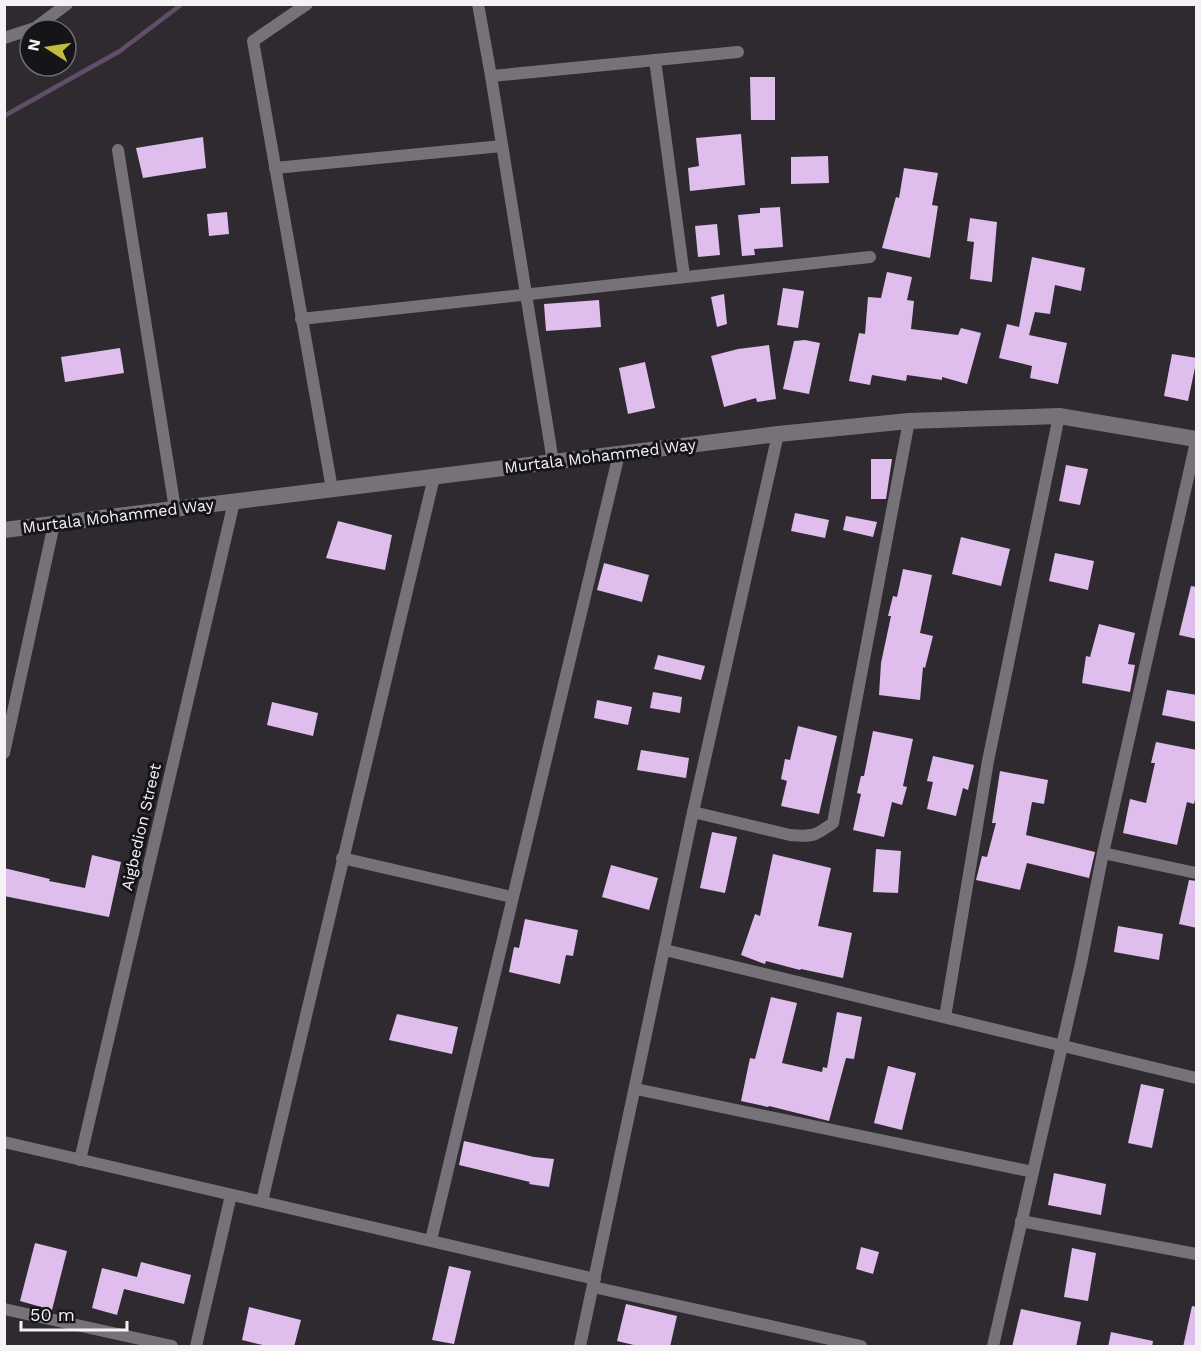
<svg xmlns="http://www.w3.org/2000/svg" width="1201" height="1351" viewBox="0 0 1201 1351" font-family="'Work Sans',sans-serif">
<rect width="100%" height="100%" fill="#2e2a30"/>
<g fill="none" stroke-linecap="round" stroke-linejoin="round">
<polyline stroke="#634e69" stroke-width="4.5" points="4,116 120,51 182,4"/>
</g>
<g fill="#dfbded">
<polygon points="750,77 775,77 775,120 751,120"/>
<polygon points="741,134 745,185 690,191 688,168 699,166 696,138"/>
<polygon points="203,137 206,168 143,178 136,148"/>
<polygon points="828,156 829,183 791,184 791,157"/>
<polygon points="904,168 938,173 932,205 938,206 930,258 882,248 896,197 899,198"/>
<polygon points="780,207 783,247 754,249 755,255 742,256 738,215 760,213 760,208"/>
<polygon points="227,212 229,234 209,236 207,214"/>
<polygon points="970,218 997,222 992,282 970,279 974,242 967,241"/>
<polygon points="717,224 720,255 698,257 695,226"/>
<polygon points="1032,257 1085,268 1081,291 1055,285 1050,314 1035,312 1029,335 1067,343 1058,384 1030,378 1032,366 999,358 1007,324 1019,327"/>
<polygon points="887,272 912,277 907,300 914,301 911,329 958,335 961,328 981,333 967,384 942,377 942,380 907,375 906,381 872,375 870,385 849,381 859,333 865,334 868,297 881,298"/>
<polygon points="783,288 804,291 798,328 777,325"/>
<polygon points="724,294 727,324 717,327 711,297"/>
<polygon points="599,300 601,327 546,331 544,304"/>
<polygon points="805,340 820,343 809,394 783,389 794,341"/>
<polygon points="769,345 776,399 757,402 756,398 724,407 711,356 738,349"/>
<polygon points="120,348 124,373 65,382 61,357"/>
<polygon points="1172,354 1197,358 1188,401 1164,396"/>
<polygon points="645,362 655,408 628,414 619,368"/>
<polygon points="871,459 892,459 886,499 871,499"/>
<polygon points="1066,465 1088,469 1080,505 1059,501"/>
<polygon points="795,513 829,520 825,538 791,531"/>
<polygon points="846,516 877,522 873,537 843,530"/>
<polygon points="338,521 392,535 385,570 326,558"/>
<polygon points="961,537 1010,549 1001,586 952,574"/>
<polygon points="1055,553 1094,561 1088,590 1049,581"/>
<polygon points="604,563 649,575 642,602 597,590"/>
<polygon points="903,569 932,575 920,633 933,636 925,668 923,667 920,700 879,695 881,663 891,616 888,616 893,596 897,597"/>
<polygon points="1191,586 1197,587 1197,639 1179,635"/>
<polygon points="1099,624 1135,633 1128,664 1135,665 1130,692 1082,683 1086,656 1090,657"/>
<polygon points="658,655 705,666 701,680 654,669"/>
<polygon points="1167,690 1197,695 1197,722 1162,715"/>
<polygon points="653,692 682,697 680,713 650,708"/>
<polygon points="597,700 632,707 628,725 594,718"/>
<polygon points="272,702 318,713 313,736 267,725"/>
<polygon points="798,726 837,736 819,814 781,806 787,781 781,779 785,759 790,760"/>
<polygon points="873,731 913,739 903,786 907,787 902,805 892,802 884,837 853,830 861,794 857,793 861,776 864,776"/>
<polygon points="1156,742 1197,750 1197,790 1194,804 1187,802 1177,845 1123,833 1130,799 1146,803 1155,763 1151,763"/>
<polygon points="641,750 689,758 686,778 637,770"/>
<polygon points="933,756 974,765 968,790 963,788 956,816 927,809 933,782 927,781"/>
<polygon points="1000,771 1048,780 1044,804 1032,802 1026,835 1095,852 1089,878 1027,863 1020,890 976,880 982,856 987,857 996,823 992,823"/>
<polygon points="712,832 737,837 725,893 700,888"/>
<polygon points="876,849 901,851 898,893 873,892"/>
<polygon points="773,854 831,868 818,926 852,933 843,978 801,969 800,970 766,961 765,964 741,955 755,914 760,916"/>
<polygon points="92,855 121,862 109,917 4,896 4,868 50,879 49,881 85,888"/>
<polygon points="611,865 658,878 649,910 602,897"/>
<polygon points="1189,880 1197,881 1197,928 1179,924"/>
<polygon points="525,919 578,930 573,956 566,955 560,984 509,972 514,947 519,948"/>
<polygon points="1118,926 1163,934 1159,960 1114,952"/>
<polygon points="771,997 797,1003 782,1063 822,1072 823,1067 827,1068 837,1012 862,1017 854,1059 846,1058 829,1121 769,1106 768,1107 741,1101 750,1058 755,1059"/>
<polygon points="397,1014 458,1027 452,1054 389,1040"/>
<polygon points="888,1066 916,1073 902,1130 874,1123"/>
<polygon points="1141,1084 1164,1089 1152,1148 1128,1143"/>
<polygon points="464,1141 534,1157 554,1159 549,1187 529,1184 530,1182 459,1165"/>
<polygon points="1054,1173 1106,1184 1101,1215 1048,1205"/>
<polygon points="35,1243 67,1251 52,1310 20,1301"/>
<polygon points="861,1247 879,1252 873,1274 856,1269"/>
<polygon points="1072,1248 1096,1253 1088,1301 1064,1297"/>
<polygon points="141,1262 191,1275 184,1304 124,1289 117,1315 92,1308 102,1268 137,1277"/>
<polygon points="449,1266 471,1271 454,1344 432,1340"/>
<polygon points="626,1304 677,1316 670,1347 642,1347 617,1341"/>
<polygon points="1192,1306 1197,1307 1197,1347 1183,1347"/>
<polygon points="249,1307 301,1320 294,1347 271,1347 242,1340"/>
<polygon points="1021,1309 1081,1322 1076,1347 1012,1347"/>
<polygon points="1111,1332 1153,1341 1152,1347 1108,1347"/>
</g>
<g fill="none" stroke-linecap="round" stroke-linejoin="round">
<g stroke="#777279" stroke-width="12">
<polyline points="307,4 253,41 332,489"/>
<polyline points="478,4 491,76 553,462"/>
<polyline points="4,38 35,28 67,4"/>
<polyline points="655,60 684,276"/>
<polyline points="491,76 738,52"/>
<polyline points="118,150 175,509"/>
<polyline points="275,168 502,146"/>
<polyline points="301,319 870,257"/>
<polyline points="4,753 54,524"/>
<path d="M693,812L790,835C813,837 815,836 833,823L909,421"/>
<polyline points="1103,853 1196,873"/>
<polyline points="342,858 512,897"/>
<polyline points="665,950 1196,1078"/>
<polyline points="945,1017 988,761 1059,416"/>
<polyline points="636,1089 1033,1172"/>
<polyline points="4,1142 595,1279"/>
<polyline points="80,1160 234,502"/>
<polyline points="262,1201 434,477"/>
<polyline points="1021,1221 1196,1254"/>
<polyline points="431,1240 619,454"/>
<polyline points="593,1287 861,1346"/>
<polyline points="4,1309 172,1346"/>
<polyline points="196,1346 231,1195"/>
<polyline points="580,1346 693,812 778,434"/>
<polyline points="993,1346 1081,963 1103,853 1196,442"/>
</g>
<polyline stroke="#777279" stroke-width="16" points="4,530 778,434 909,421 1059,416 1196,439"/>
</g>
<g text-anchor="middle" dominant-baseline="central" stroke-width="6" stroke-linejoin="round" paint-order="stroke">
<g font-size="16" fill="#f5f2f6" stroke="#151416">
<text transform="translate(600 456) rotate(-7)">Murtala Mohammed Way</text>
<text transform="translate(118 516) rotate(-7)">Murtala Mohammed Way</text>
<text transform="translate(141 827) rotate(-77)">Aigbedion Street</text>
</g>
</g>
<rect width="1201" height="1351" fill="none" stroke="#f5f2f6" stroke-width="12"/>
<g transform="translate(48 48) rotate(282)"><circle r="28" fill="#151416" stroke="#6f6d70" stroke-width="1.5"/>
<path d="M0-4.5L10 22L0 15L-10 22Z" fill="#c2bd3f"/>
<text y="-9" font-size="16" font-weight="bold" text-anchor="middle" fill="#f5f2f6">N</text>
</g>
<path d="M21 1321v9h106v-9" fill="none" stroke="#f5f2f6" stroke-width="3"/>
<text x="30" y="1321" font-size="18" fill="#f5f2f6" stroke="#151416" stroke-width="4.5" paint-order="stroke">50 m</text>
</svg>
